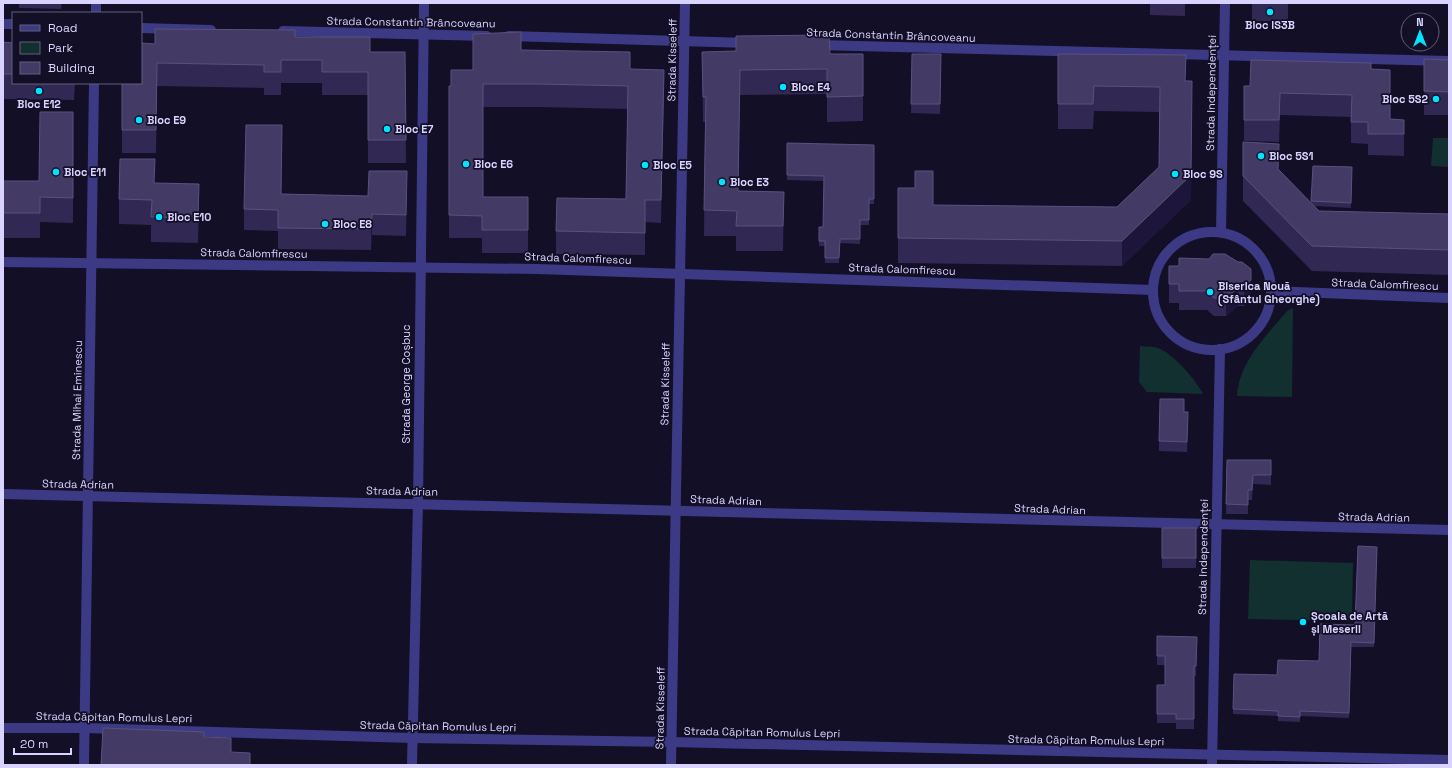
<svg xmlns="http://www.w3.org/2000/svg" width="1452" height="768" viewBox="0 0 1452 768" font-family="'Space Grotesk',sans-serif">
<rect width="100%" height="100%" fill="#130f26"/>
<g fill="#12302f">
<polygon points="1433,138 1449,138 1449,167 1431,166"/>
<path d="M1293,308L1292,397L1237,396C1239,362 1266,336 1287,311Z"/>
<path d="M1140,346C1145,347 1153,346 1158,348C1175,355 1195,379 1203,394L1147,392L1139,382Z"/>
<polygon points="1250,560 1353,563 1352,621 1248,619"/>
</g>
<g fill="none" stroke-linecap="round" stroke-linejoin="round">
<g stroke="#3d3a85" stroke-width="10">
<polyline points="96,13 96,3"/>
<polyline points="3,24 13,24"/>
<polyline points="141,28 211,30"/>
<polyline points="283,31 487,36"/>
<polyline points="509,36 749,43"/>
<polyline points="817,45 1449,61"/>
<polyline points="1221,232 1225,3"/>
<circle cx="1212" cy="291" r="59"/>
<polyline points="3,262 537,269 1153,290"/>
<polyline points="1271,291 1449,298"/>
<polyline points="3,494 1449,530"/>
<polyline points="3,728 85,728 412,738 672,742 1449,760"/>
<polyline points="84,765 94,83"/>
<polyline points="412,765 418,503 424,3"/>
<polyline points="671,765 685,3"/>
<polyline points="1212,765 1220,349"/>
</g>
</g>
<g fill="#312854">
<polygon points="19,3 62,3 61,9 19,8"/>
<polygon points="1150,3 1185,3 1185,16 1150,15"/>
<rect x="1252" y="3" width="36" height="18"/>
<polygon points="3,42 13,43 13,83 75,83 74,100 3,99"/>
<polygon points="155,44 370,52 405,52 406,163 368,163 368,95 322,95 322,83 281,83 281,95 264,95 264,88 157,86 156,153 122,153 122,130"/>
<polygon points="521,50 630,69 664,92 661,223 645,222 645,255 556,254 556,231 626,199 628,109 540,107 483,107 483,197 528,197 528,253 482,253 482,238 449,238 449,86 451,86 451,70 473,70"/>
<polygon points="702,52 830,54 863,54 863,121 827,122 827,94 740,95 738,191 784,192 783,251 736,251 736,236 704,236 705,122 703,122"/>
<polygon points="912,54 941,54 940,114 911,113"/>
<polygon points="1058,54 1186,81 1191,200 1122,266 898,263 898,188 933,205 1117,207 1159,167 1159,112 1094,111 1093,129 1058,129"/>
<polygon points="1424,59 1449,60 1449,115 1424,115"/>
<polygon points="1371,69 1390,119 1404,120 1404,156 1368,155 1368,144 1351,143 1351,117 1280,115 1279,142 1244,141 1244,86 1250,86"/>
<polygon points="73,112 73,223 40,222 40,238 3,238 3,181 39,181"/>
<polygon points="1243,142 1279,170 1311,203 1313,166 1352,167 1351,208 1315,206 1319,211 1449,214 1449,275 1312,271 1243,201"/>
<polygon points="787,143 874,145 874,204 869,204 869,225 860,225 860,244 840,243 839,263 825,263 825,246 819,246 819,227 823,227 824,181 787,180"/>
<polygon points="282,146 281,194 368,196 407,192 406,236 372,235 371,250 278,249 278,231 244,230 244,209"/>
<polygon points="155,183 199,209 198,243 151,242 151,225 119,224 119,199"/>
<polygon points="1225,254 1251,298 1244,306 1238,306 1226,316 1214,316 1207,310 1179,310 1179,303 1169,303 1169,284 1179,266 1209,259"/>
<polygon points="1184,412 1188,421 1187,452 1159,451 1159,441"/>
<polygon points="1227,460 1271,460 1271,485 1253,484 1252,500 1248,500 1248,514 1226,514"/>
<rect x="1162" y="528" width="34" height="40"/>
<polygon points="1377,547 1374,647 1351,647 1349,718 1300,716 1300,722 1278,721 1278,716 1233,714 1233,709 1277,675 1319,661 1355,625"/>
<polygon points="1157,636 1197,637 1196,676 1194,676 1194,729 1176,729 1176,723 1157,723 1157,685 1165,685 1165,665 1157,665"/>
</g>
<g fill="#1d163a">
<polygon points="664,70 664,92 661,223 661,200"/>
<polygon points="740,70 740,95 738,216 738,191"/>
<polygon points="1192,106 1191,200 1122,266 1122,241"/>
<polygon points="282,125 282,146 281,215 281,194"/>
<polygon points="407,171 407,192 406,236 406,215"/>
<polygon points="199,184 199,209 198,243 198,218"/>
<polygon points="372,214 372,235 371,250 371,229"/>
<polygon points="1251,280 1251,298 1244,306 1244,288"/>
<polygon points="1238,288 1238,306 1226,316 1226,298"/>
</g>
<g fill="#433a66" stroke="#5a527e">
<polygon points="155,29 295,30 295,37 370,37 370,52 405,52 406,140 368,140 368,72 322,72 322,60 281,60 281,72 264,72 264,65 157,63 156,130 122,130 122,83 141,83 141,43 155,44"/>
<polygon points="521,32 521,50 630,52 630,69 664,70 661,200 645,200 645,233 556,231 557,198 626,199 628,86 540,84 483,84 483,197 528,197 528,230 482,230 482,216 449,215 449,86 451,86 451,70 473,70 473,34"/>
<polygon points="829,35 830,54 863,54 863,96 827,97 827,69 740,70 738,191 784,192 783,226 736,226 737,211 704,210 706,97 703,97 702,52 736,51 736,36"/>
<polygon points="3,42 13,43 13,74 3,74"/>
<polygon points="912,54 941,54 940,104 911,104"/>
<polygon points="1058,54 1186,55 1185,81 1192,81 1191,175 1122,241 898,238 898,188 915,188 915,171 933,171 933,205 1117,207 1159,167 1160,87 1094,86 1093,104 1058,104"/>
<polygon points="1424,59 1449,60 1449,92 1424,91"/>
<polygon points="1251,60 1371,63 1371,69 1390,70 1390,119 1404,120 1404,134 1368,134 1368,122 1351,122 1352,95 1280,93 1279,120 1244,120 1244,86 1250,86"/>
<polygon points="40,112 73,112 73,198 40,197 40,213 3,213 3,181 39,181"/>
<polygon points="246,125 282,125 281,194 368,196 369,171 407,171 406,215 372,214 371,229 278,228 278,210 244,209"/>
<polygon points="1243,142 1279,144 1278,169 1319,211 1449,214 1449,250 1312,246 1243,176"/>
<polygon points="787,143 874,145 874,199 869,199 869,220 860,220 860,239 840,239 839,258 825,258 825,241 819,241 819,227 823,227 824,176 787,175"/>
<polygon points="120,159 155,159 154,183 199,184 198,218 151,217 152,200 119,199"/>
<polygon points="1313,166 1352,167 1351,203 1311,201"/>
<polygon points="1213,254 1225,254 1238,262 1242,262 1251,269 1251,280 1244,288 1238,288 1226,298 1214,298 1207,291 1179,291 1179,284 1169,284 1169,266 1179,266 1179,258 1209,259"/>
<polygon points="1160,399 1184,399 1184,412 1188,412 1187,442 1159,441"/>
<polygon points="1227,460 1271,460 1271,475 1253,475 1252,490 1248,490 1248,505 1226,504"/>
<rect x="1162" y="528" width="34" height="30"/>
<polygon points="1358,546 1377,547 1374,643 1351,642 1349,713 1300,711 1300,717 1278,716 1278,711 1233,709 1234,674 1277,675 1278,660 1319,661 1320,624 1355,625"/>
<polygon points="1157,636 1197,637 1196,666 1194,666 1194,719 1176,719 1176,714 1157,714 1157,685 1165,685 1165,656 1157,656"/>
<polygon points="103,728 204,732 204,737 231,738 231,752 250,753 250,765 101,765"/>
</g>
<g fill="#00e5ff" stroke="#130f26" stroke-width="1.5">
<circle cx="1270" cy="12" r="4"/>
<circle cx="783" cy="87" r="4"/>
<circle cx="39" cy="91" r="4"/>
<circle cx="1436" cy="99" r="4"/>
<circle cx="139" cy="120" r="4"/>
<circle cx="387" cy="129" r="4"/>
<circle cx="1261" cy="156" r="4"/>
<circle cx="466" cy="164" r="4"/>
<circle cx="645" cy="165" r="4"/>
<circle cx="56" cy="172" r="4"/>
<circle cx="1175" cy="174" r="4"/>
<circle cx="722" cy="182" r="4"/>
<circle cx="159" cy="217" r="4"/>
<circle cx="325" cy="224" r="4"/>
<circle cx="1210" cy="292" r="4"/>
<circle cx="1303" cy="622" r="4"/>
</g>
<g text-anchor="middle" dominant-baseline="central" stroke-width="3.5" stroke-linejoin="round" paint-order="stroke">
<g font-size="11" fill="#d9d4ff" stroke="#130f26">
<text transform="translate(411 22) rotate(1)">Strada Constantin Brâncoveanu</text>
<text transform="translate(891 35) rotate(2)">Strada Constantin Brâncoveanu</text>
<text transform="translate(672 60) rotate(-89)">Strada Kisseleff</text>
<text transform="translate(1211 93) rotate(-89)">Strada Independenței</text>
<text transform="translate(254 253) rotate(1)">Strada Calomfirescu</text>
<text transform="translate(578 258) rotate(2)">Strada Calomfirescu</text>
<text transform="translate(902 269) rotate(2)">Strada Calomfirescu</text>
<text transform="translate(1385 284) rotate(2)">Strada Calomfirescu</text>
<text transform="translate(406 384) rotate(-90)">Strada George Coșbuc</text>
<text transform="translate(665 384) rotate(-89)">Strada Kisseleff</text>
<text transform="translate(77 400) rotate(-89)">Strada Mihai Eminescu</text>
<text transform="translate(78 484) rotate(1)">Strada Adrian</text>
<text transform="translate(402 491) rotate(1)">Strada Adrian</text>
<text transform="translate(726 500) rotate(2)">Strada Adrian</text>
<text transform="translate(1050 509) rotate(2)">Strada Adrian</text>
<text transform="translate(1374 517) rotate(1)">Strada Adrian</text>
<text transform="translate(1203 557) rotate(-89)">Strada Independenței</text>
<text transform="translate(660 708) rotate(-89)">Strada Kisseleff</text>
<text transform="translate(114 717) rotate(1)">Strada Căpitan Romulus Lepri</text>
<text transform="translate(438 726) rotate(1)">Strada Căpitan Romulus Lepri</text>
<text transform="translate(762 732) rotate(1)">Strada Căpitan Romulus Lepri</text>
<text transform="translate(1086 740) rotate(1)">Strada Căpitan Romulus Lepri</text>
</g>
<g font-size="11" font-weight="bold" fill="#d9d4ff" stroke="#130f26" text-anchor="start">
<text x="1270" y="25" text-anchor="middle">Bloc IS3B</text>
<text x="791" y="87">Bloc E4</text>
<text x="1428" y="99" text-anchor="end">Bloc 5S2</text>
<text x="39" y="104" text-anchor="middle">Bloc E12</text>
<text x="147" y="120">Bloc E9</text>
<text x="395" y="129">Bloc E7</text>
<text x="1269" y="156">Bloc 5S1</text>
<text x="474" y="164">Bloc E6</text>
<text x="653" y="165">Bloc E5</text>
<text x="64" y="172">Bloc E11</text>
<text x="1183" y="174">Bloc 9S</text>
<text x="730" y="182">Bloc E3</text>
<text x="167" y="217">Bloc E10</text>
<text x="333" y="224">Bloc E8</text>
<text x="1218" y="286">Biserica Nouă<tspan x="1218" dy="13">(Sfântul Gheorghe)</tspan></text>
<text x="1311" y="616">Școala de Artă<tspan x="1311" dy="13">și Meserii</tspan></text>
</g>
</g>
<rect width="1452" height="768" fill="none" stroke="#d9d4ff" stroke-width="8"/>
<rect x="12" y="12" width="130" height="72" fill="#130f26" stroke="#625e7d"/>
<rect x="20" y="25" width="20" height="6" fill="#3d3a85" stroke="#625e7d"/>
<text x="48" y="32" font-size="12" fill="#d9d4ff">Road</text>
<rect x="20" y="42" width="20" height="12" fill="#12302f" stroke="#625e7d"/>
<text x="48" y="52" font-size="12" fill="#d9d4ff">Park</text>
<rect x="20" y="62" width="20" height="12" fill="#433a66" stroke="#625e7d"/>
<text x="48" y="72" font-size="12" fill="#d9d4ff">Building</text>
<g transform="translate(1420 32)"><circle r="19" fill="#130f26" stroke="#625e7d"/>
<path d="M0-3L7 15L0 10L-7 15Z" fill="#00e5ff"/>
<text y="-6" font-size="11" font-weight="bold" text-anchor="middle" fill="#d9d4ff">N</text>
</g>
<path d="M14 748v6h57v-6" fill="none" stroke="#d9d4ff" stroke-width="2"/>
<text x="20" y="748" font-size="12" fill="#d9d4ff" stroke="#130f26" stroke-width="3" paint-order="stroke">20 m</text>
</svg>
